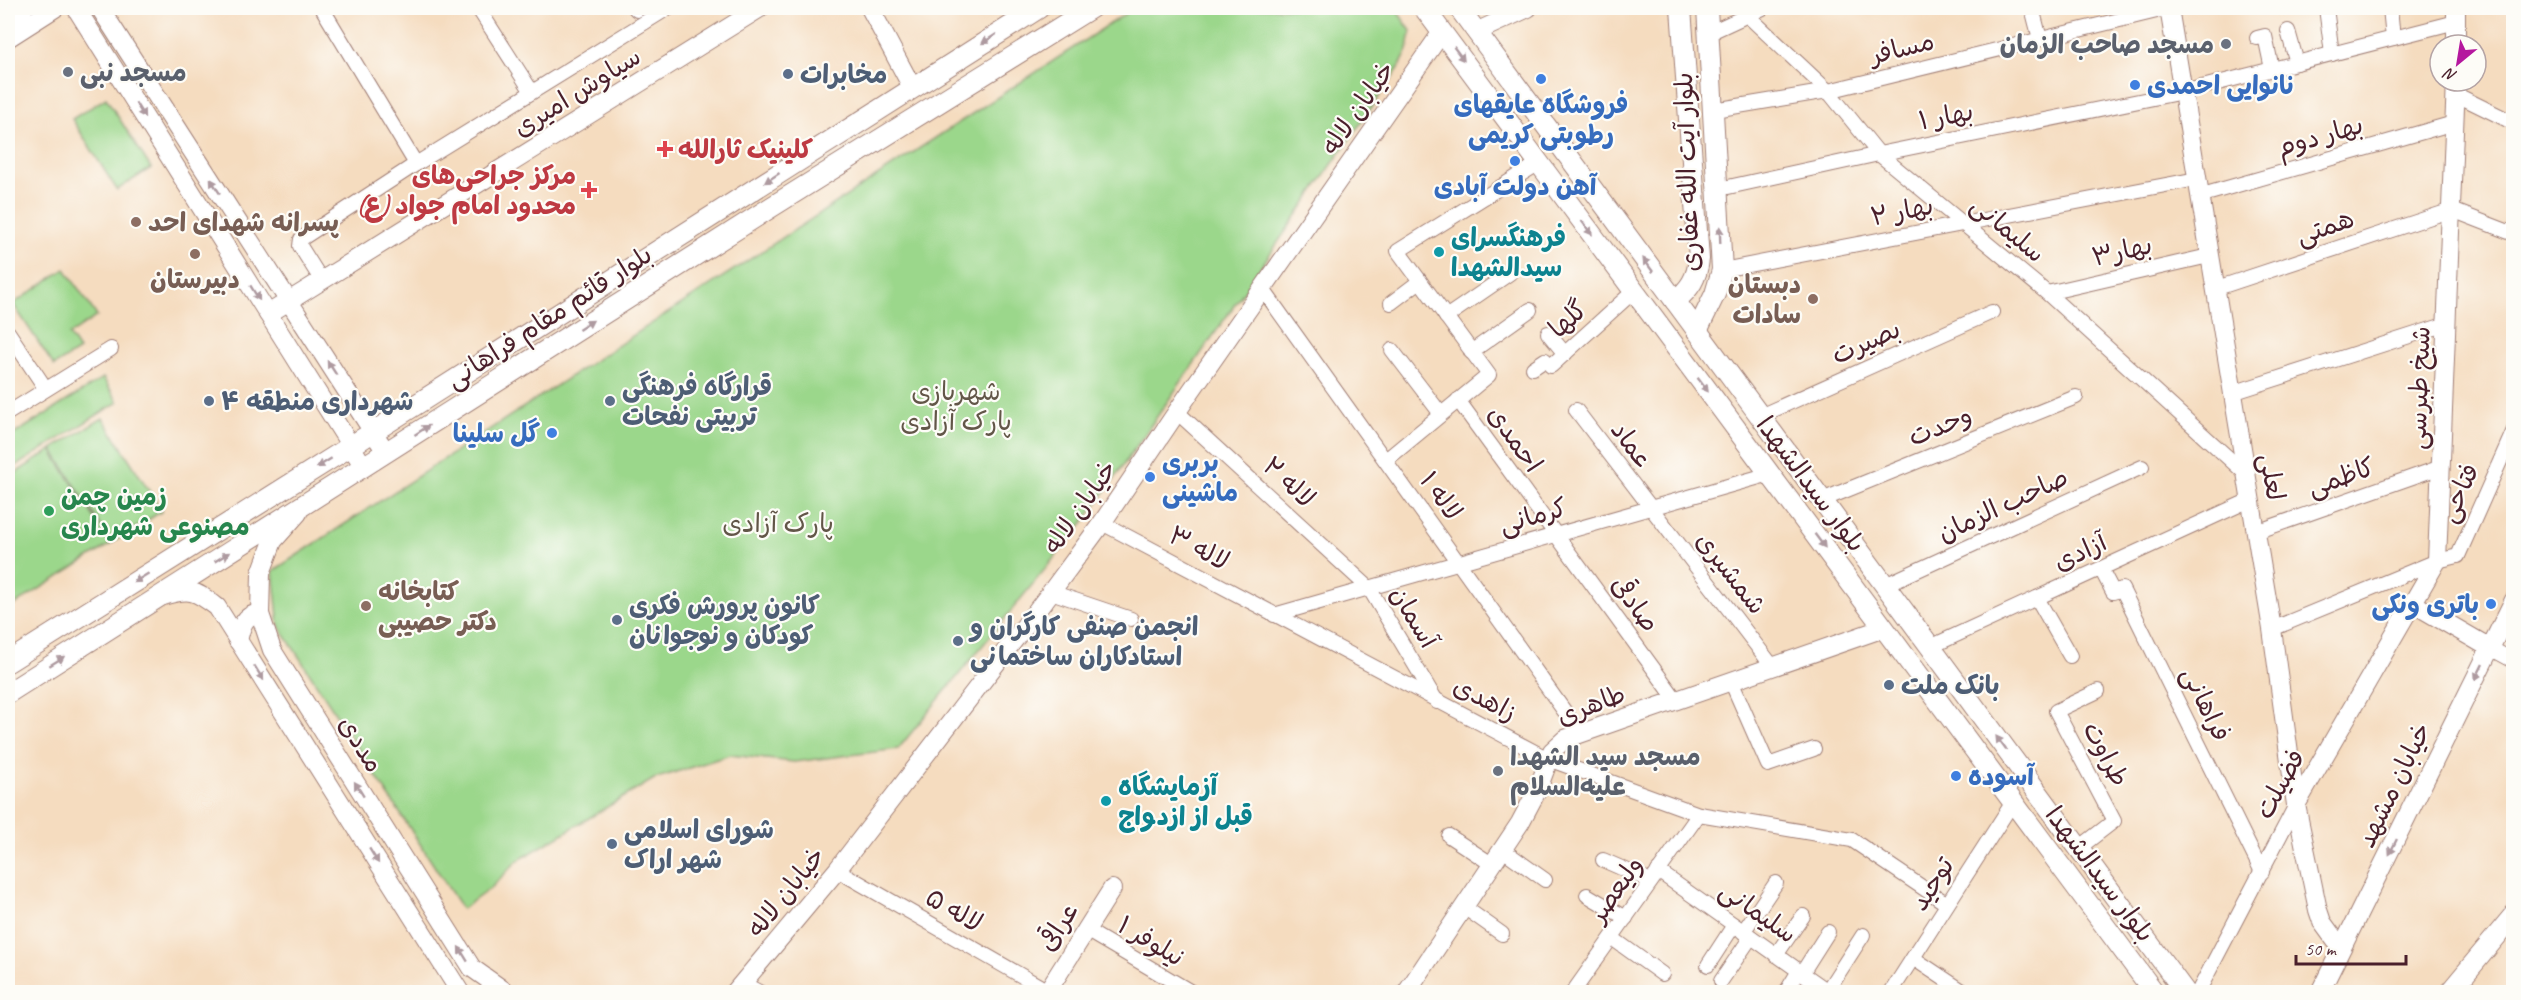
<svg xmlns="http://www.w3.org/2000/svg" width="2521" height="1000" viewBox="0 0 2521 1000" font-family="Caveat,'Playpen Sans Arabic',sans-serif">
<rect width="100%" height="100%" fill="#fdfcf7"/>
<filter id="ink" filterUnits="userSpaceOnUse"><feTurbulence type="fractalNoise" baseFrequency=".0167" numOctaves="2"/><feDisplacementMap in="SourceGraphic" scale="12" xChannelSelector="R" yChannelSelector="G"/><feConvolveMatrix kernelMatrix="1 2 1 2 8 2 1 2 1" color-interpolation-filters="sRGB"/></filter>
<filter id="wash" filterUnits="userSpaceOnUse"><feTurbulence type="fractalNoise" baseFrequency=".008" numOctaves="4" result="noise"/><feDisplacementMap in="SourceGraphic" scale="24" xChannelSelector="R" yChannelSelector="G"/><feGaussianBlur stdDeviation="1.35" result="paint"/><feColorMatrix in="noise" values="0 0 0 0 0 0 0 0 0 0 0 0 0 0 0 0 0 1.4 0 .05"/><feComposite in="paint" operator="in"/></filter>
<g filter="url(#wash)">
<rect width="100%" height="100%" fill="#f5dcbf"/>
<g fill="#9bd78b" stroke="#727b5b" stroke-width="1.5">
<polygon points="1134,8 1395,8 1411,31 1408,50 1399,68 1086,519 898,749 794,762 730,755 654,779 517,861 492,887 462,909 279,626 273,571"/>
<polygon points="106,98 151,168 117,190 72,119"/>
<polygon points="65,269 97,316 69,335 79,350 54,366 13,304"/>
<polygon points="103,378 118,402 8,471 8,438"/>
<polygon points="103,418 162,511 112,543 52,449"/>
<polygon points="51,450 111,544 8,609 8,478"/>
</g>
</g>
<g filter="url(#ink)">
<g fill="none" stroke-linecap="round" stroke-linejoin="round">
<g stroke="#a07e75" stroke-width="16">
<g id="minor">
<polyline points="322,8 416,164"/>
<polyline points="478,8 532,92"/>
<polyline points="635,8 637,10"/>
<polyline points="2032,8 2040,39"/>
<polyline points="2326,8 2332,54"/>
<polyline points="2390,8 2393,38"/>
<polyline points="2506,8 2514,11"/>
<polyline points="1747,15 1828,91 1879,154 2047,293 2246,474"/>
<polyline points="2288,31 2297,63"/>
<polyline points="1709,33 1763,8"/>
<polyline points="2257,38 2265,36 2272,69"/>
<polyline points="2455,94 2514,123"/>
<polyline points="1714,110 1828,91 2169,8"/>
<polyline points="1719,189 1879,154 2183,92 2456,22"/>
<polyline points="2199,196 2454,123"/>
<polyline points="1722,270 2197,179"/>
<polyline points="322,281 300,246 301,239 416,164 668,8"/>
<polyline points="1262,288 1580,733"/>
<polyline points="2214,289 2452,210 2514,234"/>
<polyline points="2047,293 2209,256"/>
<polyline points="1391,303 1420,281"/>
<polyline points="1446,317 1510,273"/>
<polyline points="8,332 46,389"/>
<polyline points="1548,333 1565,354"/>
<polyline points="1392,350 1441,414"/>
<polyline points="1471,352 1530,310"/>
<polyline points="1533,368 1545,360 1551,366 1634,291"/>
<polyline points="2232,393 2447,324"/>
<polyline points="1458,400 1677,701"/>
<polyline points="1576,410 1773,667"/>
<polyline points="1176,411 1369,588 1437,702"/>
<polyline points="8,413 111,349"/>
<polyline points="1760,416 1992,312"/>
<polyline points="1386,460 1489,375 1398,251 1539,163"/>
<polyline points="1822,500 2076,397"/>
<polyline points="1102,523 1548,759 1699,814 1852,840 1947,904"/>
<polyline points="2256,532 2441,467"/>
<polyline points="2101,569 2113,592 2122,589 2262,872"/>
<polyline points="1885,585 2142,467"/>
<polyline points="1051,592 1131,619"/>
<polyline points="2037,598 2070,656"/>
<polyline points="1274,615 1770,474"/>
<polyline points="2272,629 2437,561 2458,556 2514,430"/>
<polyline points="1930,647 2250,500"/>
<polyline points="2490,648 2514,661"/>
<polyline points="1731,681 1768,765 1814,749"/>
<polyline points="1449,836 1493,865"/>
<polyline points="2079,848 2114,821 2056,711 2098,691"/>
<polyline points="1503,850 1545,880"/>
<polyline points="1603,860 1651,881"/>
<polyline points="837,870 1048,991"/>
<polyline points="1658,871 1829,992"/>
<polyline points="1587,895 1626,918"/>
<polyline points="1464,907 1502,934"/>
<polyline points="1086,930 1191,992"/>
<polyline points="1743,932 1776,883"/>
<polyline points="1612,938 1662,974"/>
<polyline points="1776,955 1803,916"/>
<polyline points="1913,958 1964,992"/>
<polyline points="1708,965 1734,925"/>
<polyline points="1802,973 1828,932"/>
<polyline points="1721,981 1751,937"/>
<polyline points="744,984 759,992"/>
<polyline points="1827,991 1863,935"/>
<polyline points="1573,992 1699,814"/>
<polyline points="1786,992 1799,971"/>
<polyline points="1891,992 2013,802"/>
<polyline points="2198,992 2296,805"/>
</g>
</g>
<g stroke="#a07e75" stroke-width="20">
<g id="tertiary">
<polyline points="76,8 364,467"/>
<polyline points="100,8 386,452"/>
<polyline points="870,8 913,89"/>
<polyline points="2169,8 2272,629 2296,805 2318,910 2322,922 2341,948"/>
<polyline points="8,18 24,8"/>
<polyline points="1476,32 1528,8"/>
<polyline points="8,38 55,8"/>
<polyline points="2456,45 2456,8"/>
<polyline points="268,314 760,8"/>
<polyline points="298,513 273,541 261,573 260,614 272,650 472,968 506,992"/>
<path d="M163,596C190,588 195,590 217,607L460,992"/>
<polyline points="2414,604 2490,648"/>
<path d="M238,641C241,628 244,613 260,614"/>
<polyline points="2296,805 2437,561 2456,81"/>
<polyline points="735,992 837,870 1051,592 1102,523 1191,391 1442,32"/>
<polyline points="1047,992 1112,889"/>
<polyline points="1407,992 1520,823 1538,789 1552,751 1565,739 1884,628"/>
<polyline points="2320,992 2514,600"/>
</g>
</g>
<g stroke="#a07e75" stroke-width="22">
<g id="secondary">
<polyline points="1424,8 2154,992"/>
<polyline points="1459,8 2185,992"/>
<path d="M1675,301C1690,289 1697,278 1699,259L1681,8"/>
<polyline points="1697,331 1715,294 1722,270 1707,8"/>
<polyline points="8,662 351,446 1039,8"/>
<polyline points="8,693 773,206 1091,8"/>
<polyline points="2450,992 2514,915"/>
</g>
</g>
<use href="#minor" stroke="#fff" stroke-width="14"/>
<use href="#tertiary" stroke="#fff" stroke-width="18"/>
<use href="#secondary" stroke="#fff" stroke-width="20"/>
</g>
<defs><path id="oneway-solid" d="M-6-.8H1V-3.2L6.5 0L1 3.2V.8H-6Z" transform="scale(1.5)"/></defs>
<g fill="#ae9aa0">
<use href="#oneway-solid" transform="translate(989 39) rotate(147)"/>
<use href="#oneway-solid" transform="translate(1459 54) rotate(53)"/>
<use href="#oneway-solid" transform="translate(140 110) rotate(58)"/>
<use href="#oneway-solid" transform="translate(772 178) rotate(147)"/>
<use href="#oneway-solid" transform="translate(215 186) rotate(-123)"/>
<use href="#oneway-solid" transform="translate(1587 228) rotate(53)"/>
<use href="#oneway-solid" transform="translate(1720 235) rotate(-92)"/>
<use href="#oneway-solid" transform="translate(1648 265) rotate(-126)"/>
<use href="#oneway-solid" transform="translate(255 293) rotate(58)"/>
<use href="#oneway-solid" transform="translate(586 325) rotate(-33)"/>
<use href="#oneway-solid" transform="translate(332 368) rotate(-123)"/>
<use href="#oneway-solid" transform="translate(1703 385) rotate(53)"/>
<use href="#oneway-solid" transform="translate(422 430) rotate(-33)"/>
<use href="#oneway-solid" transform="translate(324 463) rotate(148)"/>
<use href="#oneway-solid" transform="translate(1820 541) rotate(53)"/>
<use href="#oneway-solid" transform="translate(222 557) rotate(-32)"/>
<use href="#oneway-solid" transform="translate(141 578) rotate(148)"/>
<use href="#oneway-solid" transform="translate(57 661) rotate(-32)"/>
<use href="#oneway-solid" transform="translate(2479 672) rotate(116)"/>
<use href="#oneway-solid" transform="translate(259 673) rotate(58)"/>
<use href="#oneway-solid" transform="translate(2001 743) rotate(-126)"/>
<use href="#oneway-solid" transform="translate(359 789) rotate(-122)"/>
<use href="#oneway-solid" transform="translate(2393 847) rotate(116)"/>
<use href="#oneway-solid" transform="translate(374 856) rotate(58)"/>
<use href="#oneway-solid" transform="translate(463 954) rotate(-122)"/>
</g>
</g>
<g fill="#6b7280" stroke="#fdfcf7" stroke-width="2">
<circle cx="2226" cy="44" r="6"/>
<circle cx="68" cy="72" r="6"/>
<circle cx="1498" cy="771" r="6"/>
</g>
<g fill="#5c6f8a" stroke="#fdfcf7" stroke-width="2">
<circle cx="788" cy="74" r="6"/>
<circle cx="209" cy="401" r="6"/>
<circle cx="610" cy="401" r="6"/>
<circle cx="617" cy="620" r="6"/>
<circle cx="958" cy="641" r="6"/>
<circle cx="1889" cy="685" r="6"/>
<circle cx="612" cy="844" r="6"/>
</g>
<g fill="#3f7fe0" stroke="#fdfcf7" stroke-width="2">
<circle cx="1541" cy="79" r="6"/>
<circle cx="2135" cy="85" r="6"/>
<circle cx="1515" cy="161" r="6"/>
<circle cx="552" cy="433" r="6"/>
<circle cx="1150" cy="477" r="6"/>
<circle cx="2491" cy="604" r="6"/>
<circle cx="1956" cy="776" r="6"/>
</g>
<g fill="#e0444e" stroke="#fdfcf7" stroke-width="2">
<path d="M662 140h6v6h6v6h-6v6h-6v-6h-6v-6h6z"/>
<path d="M586 181h6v6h6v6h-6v6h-6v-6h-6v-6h6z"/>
</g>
<g fill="#8d6e63" stroke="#fdfcf7" stroke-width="2">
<circle cx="136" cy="222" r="6"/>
<circle cx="195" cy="254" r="6"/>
<circle cx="1813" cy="299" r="6"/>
<circle cx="366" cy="606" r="6"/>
</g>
<g fill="#0f9aa8" stroke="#fdfcf7" stroke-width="2">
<circle cx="1439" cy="252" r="6"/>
<circle cx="1106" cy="801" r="6"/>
</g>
<circle fill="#2e9e5b" stroke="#fdfcf7" stroke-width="2" cx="49" cy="511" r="6"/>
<g text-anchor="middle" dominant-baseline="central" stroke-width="4.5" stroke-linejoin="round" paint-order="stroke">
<g font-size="26" font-weight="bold" fill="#5b616d" stroke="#fdfcf7" text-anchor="start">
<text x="2214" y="44" text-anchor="end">مسجد صاحب الزمان</text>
<text x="80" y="72">مسجد نبی</text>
<text x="1510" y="756">مسجد سید الشهدا<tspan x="1510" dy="30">علیه‌السلام</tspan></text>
</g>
<g font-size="26" fill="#4a1f2b" stroke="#fdfcf7">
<text transform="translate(1902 48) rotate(-14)">مسافر</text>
<text transform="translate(577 92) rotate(-32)">سیاوش امیری</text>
<text transform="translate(1358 108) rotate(-55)">خیابان لاله</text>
<text transform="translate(1946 116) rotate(-11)">بهار ۱</text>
<text transform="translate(2320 136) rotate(-16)">بهار دوم</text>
<text transform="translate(1687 172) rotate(-92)">بلوار آیت الله غفاری</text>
<text transform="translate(1902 211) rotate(-11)">بهار ۲</text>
<text transform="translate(2325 227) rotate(-19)">همتی</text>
<text transform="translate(2008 229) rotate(40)">سلیمانی</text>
<text transform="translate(2122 251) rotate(-13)">بهار۳</text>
<text transform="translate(549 317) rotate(-33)">بلوار قائم مقام فراهانی</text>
<text transform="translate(1568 319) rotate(-42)">گلها</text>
<text transform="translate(1866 342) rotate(-24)">بصیرت</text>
<text transform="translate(2419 388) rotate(-88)">شیخ طبرسی</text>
<text transform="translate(1940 426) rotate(-22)">وحدت</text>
<text transform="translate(1515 439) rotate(55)">احمدی</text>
<text transform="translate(1632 445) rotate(53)">عماد</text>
<text transform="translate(2272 477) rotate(80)">لعلی</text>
<text transform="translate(2341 477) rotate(-19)">کاظمی</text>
<text transform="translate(1289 482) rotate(43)">لاله ۲</text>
<text transform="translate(1811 484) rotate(53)">بلوار سیدالشهدا</text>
<text transform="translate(2459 493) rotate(-66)">فتاحی</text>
<text transform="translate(1441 496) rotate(54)">لاله ۱</text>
<text transform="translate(2003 505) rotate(-25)">صاحب الزمان</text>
<text transform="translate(1080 507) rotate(-55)">خیابان لاله</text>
<text transform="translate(1533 516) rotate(-16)">کرمانی</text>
<text transform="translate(1199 548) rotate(28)">لاله ۳</text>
<text transform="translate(2080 552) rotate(-25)">آزادی</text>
<text transform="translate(1731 573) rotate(52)">شمشیری</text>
<text transform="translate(1635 604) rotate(54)">صادقی</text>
<text transform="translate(1414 617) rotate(59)">آسمان</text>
<text transform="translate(1485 699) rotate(27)">زاهدی</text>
<text transform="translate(2206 704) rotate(64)">فراهانی</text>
<text transform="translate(1591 705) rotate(-21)">طاهری</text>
<text transform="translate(361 744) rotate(58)">مددی</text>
<text transform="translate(2106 754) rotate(62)">طراوت</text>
<text transform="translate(2280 784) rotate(-61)">فضیلت</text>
<text transform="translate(2394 785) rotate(-64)">خیابان مشهد</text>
<text transform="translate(2100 874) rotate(53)">بلوار سیدالشهدا</text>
<text transform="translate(1932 884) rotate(-57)">توحید</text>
<text transform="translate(1616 889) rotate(-55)">ولیعصر</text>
<text transform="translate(786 892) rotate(-51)">خیابان لاله</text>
<text transform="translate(954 910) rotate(30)">لاله ۵</text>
<text transform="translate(1758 912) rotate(35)">سلیمانی</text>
<text transform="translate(1058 927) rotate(-58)">عراقی</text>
<text transform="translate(1151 941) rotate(31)">نیلوفر ۱</text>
</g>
<g font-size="26" font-weight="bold" fill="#4e5e75" stroke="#fdfcf7" text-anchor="start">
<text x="800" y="74">مخابرات</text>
<text x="622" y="386">قرارگاه فرهنگی<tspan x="622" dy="30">تربیتی نفحات</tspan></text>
<text x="221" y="401">شهرداری منطقه ۴</text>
<text x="629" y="605">کانون پرورش فکری<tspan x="629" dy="30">کودکان و نوجوانان</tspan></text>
<text x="970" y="626">انجمن صنفی کارگران و<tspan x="970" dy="30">استادکاران ساختمانی</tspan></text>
<text x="1901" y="685">بانک ملت</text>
<text x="624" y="829">شورای اسلامی<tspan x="624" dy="30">شهر اراک</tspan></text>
</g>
<g font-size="26" font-weight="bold" fill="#366cbe" stroke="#fdfcf7" text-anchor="start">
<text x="2147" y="85">نانوایی احمدی</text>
<text x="1541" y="104" text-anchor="middle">فروشگاه عایقهای<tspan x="1541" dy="30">رطوبتی کریمی</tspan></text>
<text x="1515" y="186" text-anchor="middle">آهن دولت آبادی</text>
<text x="540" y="433" text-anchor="end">گل سلینا</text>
<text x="1162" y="462">بربری<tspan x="1162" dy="30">ماشینی</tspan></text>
<text x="2479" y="604" text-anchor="end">باتری ونکی</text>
<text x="1968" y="776">آسوده</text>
</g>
<g font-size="26" font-weight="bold" fill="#be3a42" stroke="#fdfcf7" text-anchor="start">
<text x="678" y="149">کلینیک ثارالله</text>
<text x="576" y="175" text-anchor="end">مرکز جراحی‌های<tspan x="576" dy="30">محدود امام جواد (ع)</tspan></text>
</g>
<g font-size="26" font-weight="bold" fill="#785e54" stroke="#fdfcf7" text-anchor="start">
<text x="148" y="222">پسرانه شهدای احد</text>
<text x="195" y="279" text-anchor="middle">دبیرستان</text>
<text x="1801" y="284" text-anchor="end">دبستان<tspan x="1801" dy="30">سادات</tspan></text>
<text x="378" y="591">کتابخانه<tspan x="378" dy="30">دکتر حصیبی</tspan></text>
</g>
<g font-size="26" font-weight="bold" fill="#0d838f" stroke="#fdfcf7" text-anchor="start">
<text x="1451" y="237">فرهنگسرای<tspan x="1451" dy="30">سیدالشهدا</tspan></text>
<text x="1118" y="786">آزمایشگاه<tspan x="1118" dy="30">قبل از ازدواج</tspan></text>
</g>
<g font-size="26" fill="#625648" stroke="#fdfcf7">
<text x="956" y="391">شهربازی<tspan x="956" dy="30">پارک آزادی</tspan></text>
<text x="778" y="523">پارک آزادی</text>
</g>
<g font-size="26" font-weight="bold" fill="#27864d" stroke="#fdfcf7" text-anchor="start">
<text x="61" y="496">زمین چمن<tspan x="61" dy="30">مصنوعی شهرداری</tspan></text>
</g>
</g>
<rect width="2521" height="1000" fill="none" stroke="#fdfcf7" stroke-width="30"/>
<g transform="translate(2458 63) rotate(210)"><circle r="28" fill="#fdfcf7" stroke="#b5a4a5" stroke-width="1.5"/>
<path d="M0-4.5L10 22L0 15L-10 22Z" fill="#b5179e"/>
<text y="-9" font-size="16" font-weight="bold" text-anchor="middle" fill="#4a1f2b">N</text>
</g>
<path d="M2296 955v9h110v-9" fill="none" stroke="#4a1f2b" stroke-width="3"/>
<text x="2305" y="955" font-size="18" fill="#4a1f2b" stroke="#fdfcf7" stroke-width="4.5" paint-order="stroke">50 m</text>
</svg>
